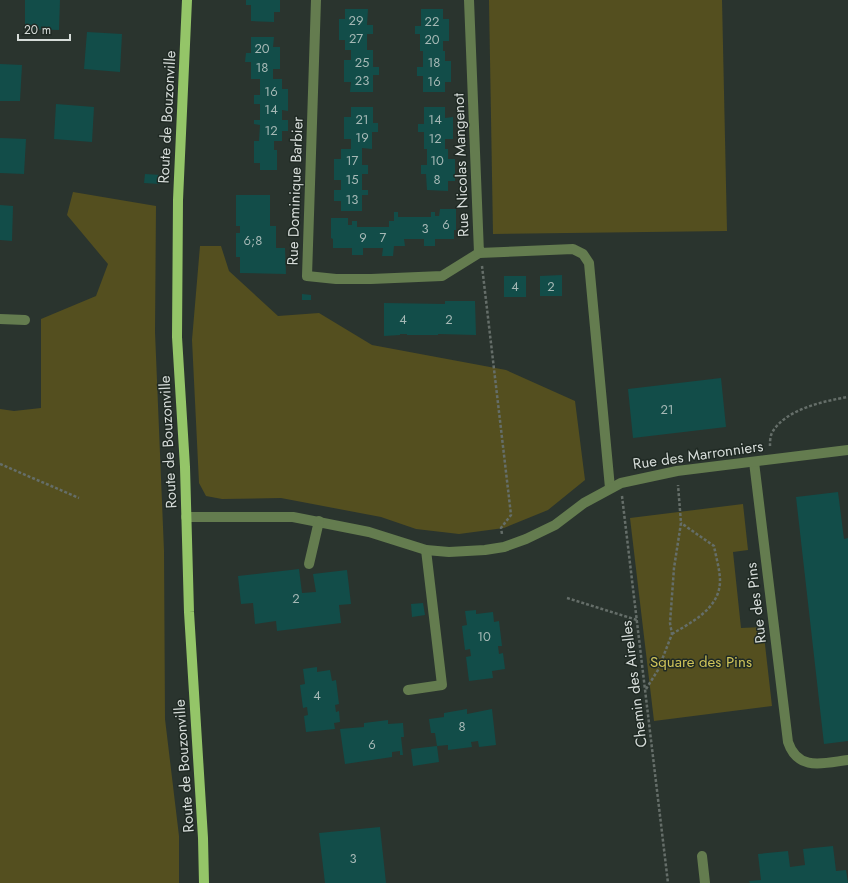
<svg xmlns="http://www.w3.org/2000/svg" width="848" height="883" viewBox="0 0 848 883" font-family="Jost,sans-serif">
<rect width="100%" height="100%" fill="#2a342e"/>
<g fill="#544f1f">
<polygon points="489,0 722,0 727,231 493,234"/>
<polygon points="73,192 156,206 155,332 164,551 165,719 179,836 179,883 0,883 0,409 14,411 41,408 41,319 96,296 108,264 67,215"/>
<polygon points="221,246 229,271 278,316 319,313 372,345 506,370 575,401 585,480 548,510 504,528 459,534 416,529 381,517 281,498 222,499 206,496 199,483 192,340 200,246"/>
<polygon points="743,504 748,550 733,552 741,628 763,627 772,706 654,721 630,518"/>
</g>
<g fill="#124d49">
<polygon points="25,0 60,0 59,30 25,29"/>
<polygon points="246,0 280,0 280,12 274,12 274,22 251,21 251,5 246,5"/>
<polygon points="345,9 368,9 367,25 373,25 373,34 367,34 367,50 373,50 373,67 379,67 379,75 373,75 373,92 350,92 351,82 344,82 344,60 351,60 351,50 345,50 345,40 339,40 339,19 345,19"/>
<polygon points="421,9 443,9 443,19 449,19 449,41 443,41 443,51 445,51 445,61 451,61 451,82 445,82 445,92 423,92 423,76 417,76 417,67 423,67 423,51 420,51 420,34 415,34 415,26 421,26"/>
<polygon points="87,32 122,34 120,72 84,69"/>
<polygon points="251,37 274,37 273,47 280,47 280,69 273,69 273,79 282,79 282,89 288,89 288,111 282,110 282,120 288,120 288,131 282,131 282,141 274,141 274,150 277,150 277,170 260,170 260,163 254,163 254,141 259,141 260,125 254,124 254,120 260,120 260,104 254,104 254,95 260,95 260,79 251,79 251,62 245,62 246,53 251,53"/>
<polygon points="0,64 22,65 20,101 0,101"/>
<polygon points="56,104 94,107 92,142 54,139"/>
<polygon points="351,107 373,107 373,123 378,123 378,132 372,132 372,149 362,148 362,165 368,165 368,174 362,174 362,190 368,190 368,195 362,195 362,211 341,211 341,201 334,201 334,190 341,190 341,180 334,180 334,159 341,159 341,149 351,149 351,139 344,139 344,117 351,117"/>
<polygon points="424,107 445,107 445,118 453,117 453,139 445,139 445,149 448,149 448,159 455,159 455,181 448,181 448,191 427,190 426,174 421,174 421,165 427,165 427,149 424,149 424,132 418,132 418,124 424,124"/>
<polygon points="0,138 26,139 24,174 0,173"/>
<polygon points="145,174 161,175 160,184 144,183"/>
<polygon points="236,195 270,195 270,226 276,226 276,248 285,248 286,274 240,273 240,257 236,257 236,233 240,233 240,226 236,226"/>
<polygon points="0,205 13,206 12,241 0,240"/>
<polygon points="440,209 456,209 456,230 454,230 454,239 435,239 435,246 424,246 424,239 404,239 405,246 394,246 393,256 382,256 383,248 363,248 363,255 352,255 352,248 333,248 333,239 331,238 331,218 348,218 348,225 352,225 352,221 357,221 357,227 389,227 389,221 394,221 394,212 398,212 398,217 431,217 431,212 435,212 435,216 439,216"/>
<polygon points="562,275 562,296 540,296 540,276"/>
<rect x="504" y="276" width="22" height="21"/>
<polygon points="302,294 311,295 311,300 302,300"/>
<polygon points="445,301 475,301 476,335 438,334 438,335 407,335 407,334 400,334 400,335 384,336 384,303 445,304"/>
<polygon points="721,378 726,427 633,438 628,389"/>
<polygon points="838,492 844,539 848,538 848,741 824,744 796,497"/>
<polygon points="299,569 302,593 316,592 313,574 347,570 351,604 339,605 341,623 277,631 276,621 255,624 253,603 241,604 238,576"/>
<polygon points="423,603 425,615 412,617 411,604"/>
<polygon points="476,610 476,614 493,612 494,622 499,621 502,646 498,646 499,654 503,653 505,669 492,671 493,678 469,681 466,657 471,656 470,649 465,650 462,626 467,625 465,611"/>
<polygon points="317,667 317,672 330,670 332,681 336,680 339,704 335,705 336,712 339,711 340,722 334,723 335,729 306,732 304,716 308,715 307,707 303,708 300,685 305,684 303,669"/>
<polygon points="467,709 467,714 492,709 496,745 479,747 478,741 471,742 472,747 448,750 448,745 437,746 439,762 413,766 411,749 437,746 435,733 431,733 429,719 444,717 444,713"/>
<polygon points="388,720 388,724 403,723 404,737 401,737 403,755 400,755 400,751 392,752 392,757 345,764 340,729 364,727 364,723"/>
<polygon points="380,827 386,883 325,883 319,833"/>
<polygon points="833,846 836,871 846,870 848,883 750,883 749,881 761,880 758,854 788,851 790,867 805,865 803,849"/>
</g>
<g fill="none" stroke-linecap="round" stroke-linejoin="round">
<g stroke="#656e69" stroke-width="2.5" stroke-dasharray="3 2" stroke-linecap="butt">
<polyline points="482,266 511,515 501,528 502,534"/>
<path d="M770,446C770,442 770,435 773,431C787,409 824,401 848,397"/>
<polyline points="0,464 79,498"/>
<polyline points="622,496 668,883"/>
<polyline points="567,598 637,620"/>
<path d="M672,634C692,622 720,608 720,581C720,570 716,557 714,546L681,523"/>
<polyline points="646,689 658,670 672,634 670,623 674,568 681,523 678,485"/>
</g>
<g stroke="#647c4f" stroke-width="10">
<polyline points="316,0 307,276 336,279 371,279 442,276 479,253"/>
<polyline points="469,0 479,253 573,249 583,254 589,263 610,488"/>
<polyline points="0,319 25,320"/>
<path d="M754,462L788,742C798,772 824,763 848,760"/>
<polyline points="186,517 293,517 369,532 426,550 449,552 485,550 504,547 526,539 555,525 584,503 621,483 677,471 848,450"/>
<polyline points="309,564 319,521"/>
<polyline points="408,690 442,685 426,550"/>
<polyline points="702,856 705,883"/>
</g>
<polyline stroke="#94c568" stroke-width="10" points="187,0 178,200 177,337 185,467 189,612 203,838 204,883"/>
</g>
<g text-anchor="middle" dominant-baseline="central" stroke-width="3" stroke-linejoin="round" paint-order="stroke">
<g font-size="13" fill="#a5b8b5">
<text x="356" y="20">29</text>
<text x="432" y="21">22</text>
<text x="356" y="38">27</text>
<text x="432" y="39">20</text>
<text x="262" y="48">20</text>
<text x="362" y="62">25</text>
<text x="434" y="62">18</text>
<text x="262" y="67">18</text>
<text x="362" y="80">23</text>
<text x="434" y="81">16</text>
<text x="271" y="91">16</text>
<text x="271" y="109">14</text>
<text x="362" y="119">21</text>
<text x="435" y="119">14</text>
<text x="271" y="130">12</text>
<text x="362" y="137">19</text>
<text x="435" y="138">12</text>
<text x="352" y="160">17</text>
<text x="437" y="160">10</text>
<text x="352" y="179">15</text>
<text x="437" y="179">8</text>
<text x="352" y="199">13</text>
<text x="446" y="224">6</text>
<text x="425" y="228">3</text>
<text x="363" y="237">9</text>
<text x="383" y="237">7</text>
<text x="253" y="240">6;8</text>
<text x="515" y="286">4</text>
<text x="551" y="286">2</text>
<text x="403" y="319">4</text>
<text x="449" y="319">2</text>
<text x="667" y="409">21</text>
<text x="296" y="598">2</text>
<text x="484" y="636">10</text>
<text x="317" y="695">4</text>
<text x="462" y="726">8</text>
<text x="372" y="744">6</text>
<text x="353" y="858">3</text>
</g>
<g font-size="15" fill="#d6dcd9" stroke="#202a24">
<text transform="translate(167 117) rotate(-87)">Route de Bouzonville</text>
<text transform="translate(461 165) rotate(-92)">Rue Nicolas Mangenot</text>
<text transform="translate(295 191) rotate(-88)">Rue Dominique Barbier</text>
<text transform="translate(168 442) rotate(-93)">Route de Bouzonville</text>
<text transform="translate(698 455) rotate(-8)">Rue des Marronniers</text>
<text transform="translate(756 603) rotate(-97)">Rue des Pins</text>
<text transform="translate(634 684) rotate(-97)">Chemin des Airelles</text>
<text transform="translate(184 766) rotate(-94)">Route de Bouzonville</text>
</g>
<g font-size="15" fill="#cec359" stroke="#202a24">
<text x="701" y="662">Square des Pins</text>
</g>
</g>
<path d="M18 34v6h52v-6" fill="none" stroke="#d6dcd9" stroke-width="2"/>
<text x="24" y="34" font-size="12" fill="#d6dcd9" stroke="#202a24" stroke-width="3" paint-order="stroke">20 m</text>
</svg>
